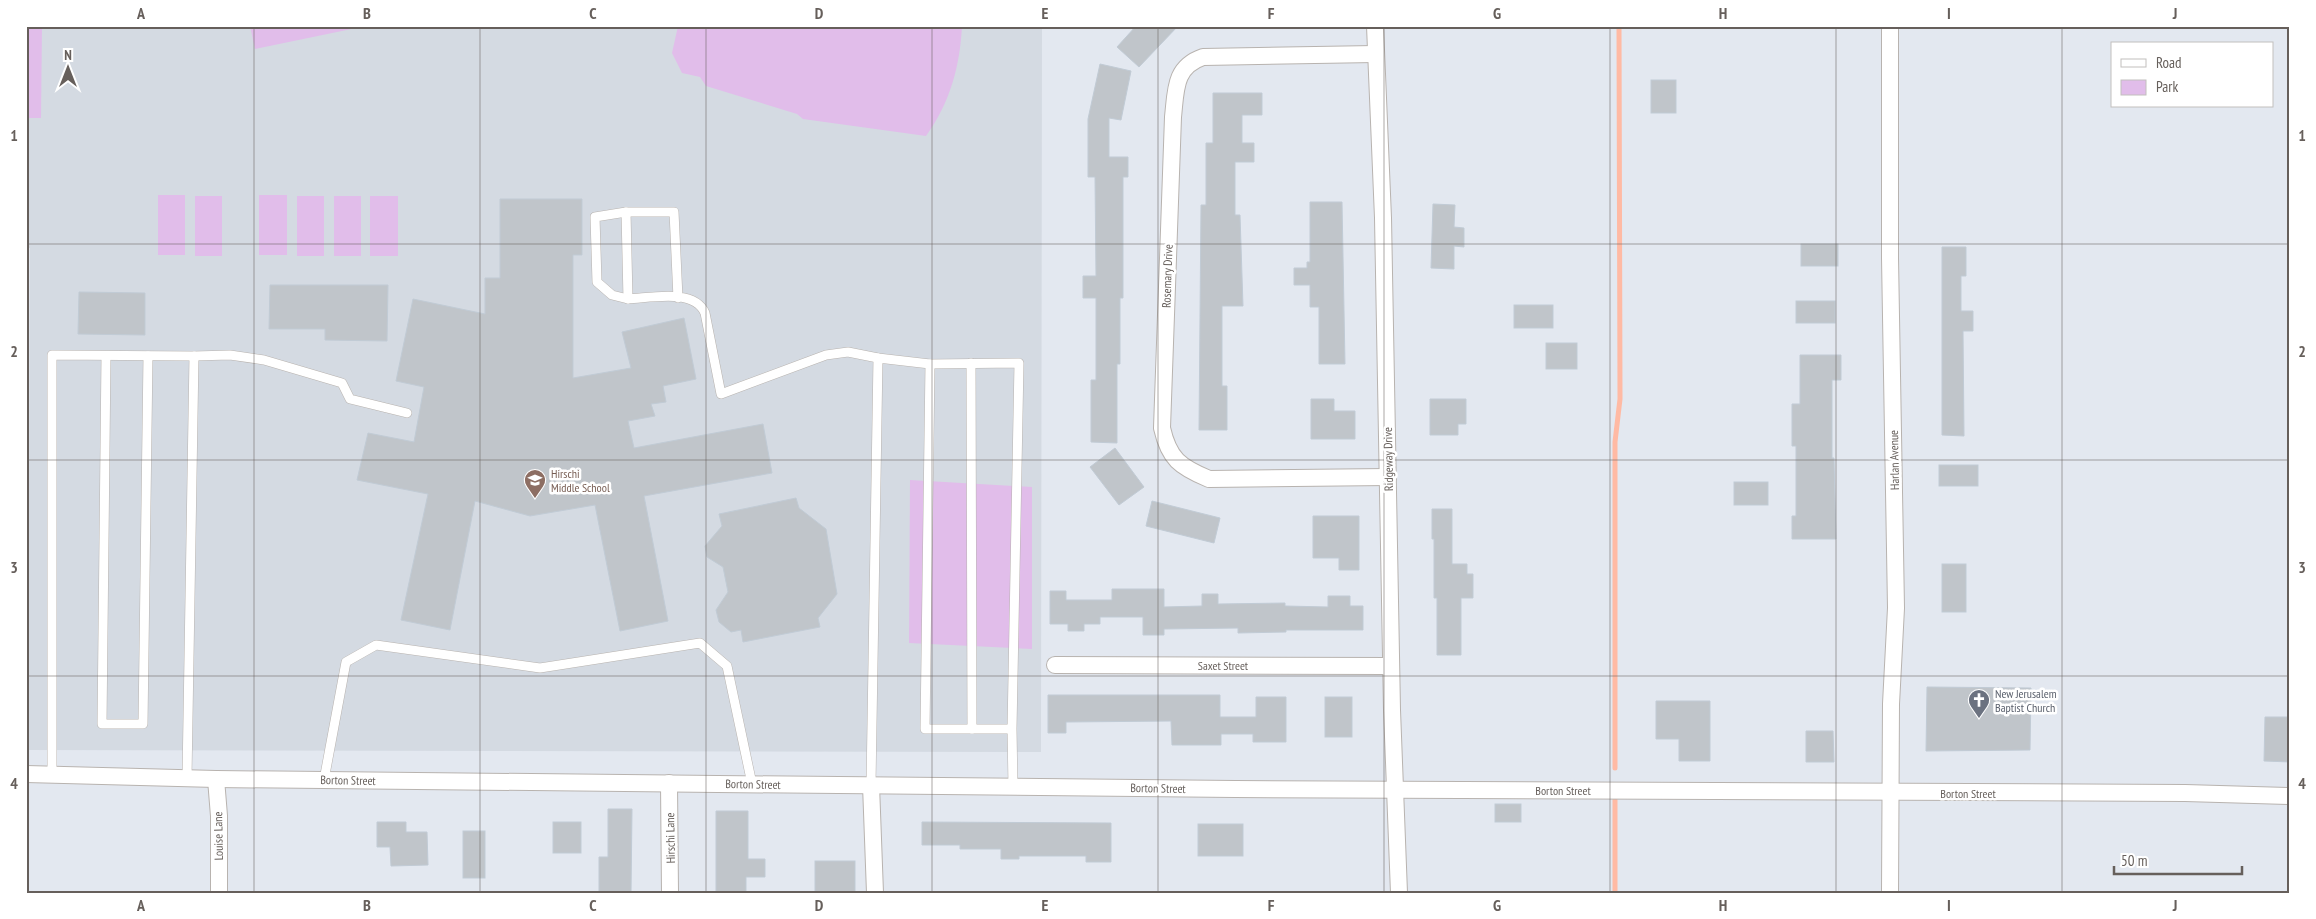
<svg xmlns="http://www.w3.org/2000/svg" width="2316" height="919" viewBox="0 0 2316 919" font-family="'PT Sans Narrow',sans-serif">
<rect width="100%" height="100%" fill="#e3e8f0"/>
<polygon fill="#d4dae2" points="26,26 1042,26 1041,752 28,750 30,248 26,248"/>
<g fill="#e1bdea">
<polygon points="26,26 42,26 41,118 26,118"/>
<polygon points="250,26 366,26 255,49"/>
<path d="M678,26H962C960,66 950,103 926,136L803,119L797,114L706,86L700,77L682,73L672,53Z"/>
<rect x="158" y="195" width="27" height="60"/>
<rect x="259" y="195" width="28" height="60"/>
<rect x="195" y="196" width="27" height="60"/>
<rect x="297" y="196" width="27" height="60"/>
<rect x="334" y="196" width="27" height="60"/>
<rect x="370" y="196" width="28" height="60"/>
<polygon points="910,480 1032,487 1032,649 909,643"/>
</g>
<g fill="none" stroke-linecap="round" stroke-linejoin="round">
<g stroke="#ffbaa4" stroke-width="5">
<polyline points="1615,768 1615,442 1620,399 1619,26"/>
<polyline points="1615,893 1615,800"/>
</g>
</g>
<g fill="#c0c5ca" stroke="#c1cbd5">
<polygon points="1136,26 1178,26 1139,67 1117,47"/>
<polygon points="1100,64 1131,71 1121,120 1109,118 1109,157 1128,157 1128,177 1123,177 1123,298 1120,298 1120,364 1117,364 1117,443 1091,442 1091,380 1096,380 1096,298 1083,298 1083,276 1096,276 1095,177 1088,177 1088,119"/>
<rect x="1651" y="80" width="25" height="33"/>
<polygon points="1213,93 1262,93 1262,115 1242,115 1242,143 1254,143 1254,162 1235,162 1235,215 1240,215 1243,306 1222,306 1222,386 1227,386 1227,430 1199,430 1201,205 1206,205 1206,143 1213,143"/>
<polygon points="500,199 582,199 582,255 573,255 573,378 631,368 622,332 684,318 696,379 663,386 666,402 651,404 655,416 628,421 634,448 763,424 772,473 644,496 668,621 620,631 595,505 530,516 475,501 450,630 401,620 428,494 357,480 368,433 414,442 424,387 396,381 413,299 485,314 485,278 500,278"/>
<polygon points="1310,202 1342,202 1345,364 1319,364 1319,307 1310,307 1310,285 1294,285 1294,268 1307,268 1307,262 1310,262"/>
<polygon points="1433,204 1455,205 1454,227 1464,228 1464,247 1454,246 1454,269 1431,268"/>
<rect x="1801" y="244" width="37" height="22"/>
<polygon points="1942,247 1966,247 1966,276 1961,276 1961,311 1973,311 1973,331 1963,331 1964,436 1942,435"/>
<polygon points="270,285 388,285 387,341 325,340 325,329 269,329"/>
<polygon points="79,292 145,293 145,335 78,334"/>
<rect x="1796" y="301" width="39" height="22"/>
<rect x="1514" y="305" width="39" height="23"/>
<rect x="1546" y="343" width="31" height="26"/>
<polygon points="1800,355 1841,355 1841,380 1832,380 1832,458 1834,458 1836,539 1792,539 1792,516 1796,516 1796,446 1792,446 1792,404 1800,404"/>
<polygon points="1311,399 1334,399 1334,411 1355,411 1355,439 1311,439"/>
<polygon points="1430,399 1466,399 1466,424 1458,424 1458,435 1430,435"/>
<polygon points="1115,448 1144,487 1119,505 1090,467"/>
<rect x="1939" y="465" width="39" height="21"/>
<rect x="1734" y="482" width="34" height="23"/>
<polygon points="796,498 799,508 826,529 837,594 818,618 820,627 743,642 741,630 731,632 719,622 716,610 728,592 723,567 707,557 705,546 722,526 719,514"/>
<polygon points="1152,501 1220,518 1214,543 1146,526"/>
<polygon points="1432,509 1452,509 1452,564 1467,564 1467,574 1473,574 1473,598 1461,598 1461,655 1437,655 1437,598 1434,598 1434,539 1432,539"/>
<polygon points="1313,516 1359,516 1359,570 1339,570 1339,558 1313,558"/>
<rect x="1942" y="564" width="24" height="48"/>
<polygon points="1112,589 1164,589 1164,607 1202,606 1202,594 1218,594 1218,604 1285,603 1285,606 1328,607 1328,596 1350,596 1350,606 1363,606 1363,630 1286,630 1286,632 1238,633 1238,628 1164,629 1164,635 1143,635 1143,617 1100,617 1100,624 1084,624 1084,631 1068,631 1068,624 1050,624 1050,591 1066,591 1066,600 1112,600"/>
<polygon points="1927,687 2031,688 2030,750 1926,751"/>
<polygon points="1048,695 1220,695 1220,717 1256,717 1256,697 1286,697 1286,742 1253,742 1253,734 1221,734 1221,745 1172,745 1171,721 1066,722 1066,733 1048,733"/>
<rect x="1325" y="697" width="27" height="40"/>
<polygon points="1656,701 1710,701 1710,761 1679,761 1679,739 1656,739"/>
<polygon points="2265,717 2290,717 2290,762 2264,761"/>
<polygon points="1806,731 1833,731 1834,762 1806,762"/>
<rect x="1495" y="804" width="26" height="18"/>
<polygon points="608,809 632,809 631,893 599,893 599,857 608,857"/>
<polygon points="716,811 748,811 748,859 765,859 765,877 746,877 746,893 716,893"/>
<polygon points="377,822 406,822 406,832 427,832 428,865 391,866 390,847 377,847"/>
<rect x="553" y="822" width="28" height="31"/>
<polygon points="922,822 1111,823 1111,862 1086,862 1086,856 1019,856 1019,859 1001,859 1001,849 960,849 960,845 922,845"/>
<rect x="1198" y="824" width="45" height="32"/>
<rect x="463" y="831" width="22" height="47"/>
<rect x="815" y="861" width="40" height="32"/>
</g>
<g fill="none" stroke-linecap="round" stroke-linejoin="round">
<g stroke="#b8b3af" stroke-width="10">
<g id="lane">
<polyline points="626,212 595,217 597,282 612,295 628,299"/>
<path d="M678,298L674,212H626L628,299C651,298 694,288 705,313L721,394L826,355L848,352L878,358"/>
<polyline points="106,356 102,724 143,724 148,356"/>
<polyline points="194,356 230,355 264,360 342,383 350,399 407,413"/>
<polyline points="971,363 972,729"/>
<polyline points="1012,729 1019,363 930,364 925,729 1012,729 1013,787"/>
<polyline points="52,775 52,355 194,356 187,778"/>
<polyline points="324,780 346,662 376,645 540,668 700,643 727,666 752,784"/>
<polyline points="871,785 878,358 930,364"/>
</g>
</g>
<g stroke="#b8b3af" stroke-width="18">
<g id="street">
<polyline points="1375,26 1383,218 1392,710 1399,893"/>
<polyline points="1890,26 1890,258 1896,608 1891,704 1890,893"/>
<path d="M1375,54L1203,57C1174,67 1176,90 1173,117L1162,428C1169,459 1180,467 1209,479L1388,477"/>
<polyline points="1055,665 1391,666"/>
<polyline points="26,774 216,779 1235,789 2185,793 2290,796"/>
<polyline points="216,779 219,816 219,893"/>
<polyline points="669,783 670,893"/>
<polyline points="871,785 875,893"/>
</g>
</g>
<use href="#lane" stroke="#fff" stroke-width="9"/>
<use href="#street" stroke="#fff" stroke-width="16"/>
</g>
<path fill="none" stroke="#665f5b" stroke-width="1" stroke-opacity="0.55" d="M254,26V893M480,26V893M706,26V893M932,26V893M1158,26V893M1384,26V893M1610,26V893M1836,26V893M2062,26V893M26,244H2290M26,460H2290M26,676H2290"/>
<defs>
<g id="school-pin" transform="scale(1.125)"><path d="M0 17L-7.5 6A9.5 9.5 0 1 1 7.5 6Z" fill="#8d6e63" stroke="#fff"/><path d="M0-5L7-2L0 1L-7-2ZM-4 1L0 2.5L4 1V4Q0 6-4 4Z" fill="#fff"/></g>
<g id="church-pin" transform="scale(1.125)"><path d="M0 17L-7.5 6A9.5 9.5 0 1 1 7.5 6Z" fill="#6b7280" stroke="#fff"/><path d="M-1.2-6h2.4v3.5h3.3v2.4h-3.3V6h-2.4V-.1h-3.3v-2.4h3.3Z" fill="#fff"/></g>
</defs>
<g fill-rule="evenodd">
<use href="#school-pin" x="535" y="480"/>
<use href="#church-pin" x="1979" y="700"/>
</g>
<g text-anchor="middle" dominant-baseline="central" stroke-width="5" stroke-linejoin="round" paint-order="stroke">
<g font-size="12" fill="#665f5b" stroke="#fff">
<text transform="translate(1167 276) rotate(-88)">Rosemary Drive</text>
<text transform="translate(1388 459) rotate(-91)">Ridgeway Drive</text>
<text transform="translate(1894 460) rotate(-91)">Harlan Avenue</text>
<text x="1223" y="665">Saxet Street</text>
<text transform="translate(348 780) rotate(1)">Borton Street</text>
<text transform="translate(753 784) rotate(1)">Borton Street</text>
<text transform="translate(1158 788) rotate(1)">Borton Street</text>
<text x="1563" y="790">Borton Street</text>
<text x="1968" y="793">Borton Street</text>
<text transform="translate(218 836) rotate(-91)">Louise Lane</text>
<text transform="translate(670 838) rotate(-91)">Hirschi Lane</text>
</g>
<g font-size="12" fill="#785e54" stroke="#fff" text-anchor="start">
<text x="551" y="473">Hirschi<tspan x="551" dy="14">Middle School</tspan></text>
</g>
<g font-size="12" fill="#5b616d" stroke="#fff" text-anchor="start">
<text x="1995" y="693">New Jerusalem<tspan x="1995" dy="14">Baptist Church</tspan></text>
</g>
</g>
<rect width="2316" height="919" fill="none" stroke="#ffffff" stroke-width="55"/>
<rect x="2111" y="42" width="162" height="65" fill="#ffffff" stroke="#c2bfbd"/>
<rect x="2121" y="59" width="25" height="8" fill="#ffffff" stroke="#c2bfbd"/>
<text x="2156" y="68" font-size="15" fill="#665f5b">Road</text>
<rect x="2121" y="80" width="25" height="15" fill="#e1bdea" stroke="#c2bfbd"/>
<text x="2156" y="92" font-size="15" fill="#665f5b">Park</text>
<g transform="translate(68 68)" stroke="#ffffff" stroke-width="4" paint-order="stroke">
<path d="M0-4L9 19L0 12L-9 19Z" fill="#665f5b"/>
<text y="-8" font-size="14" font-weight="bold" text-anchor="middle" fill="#665f5b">N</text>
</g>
<path d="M2114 866v8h128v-8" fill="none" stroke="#665f5b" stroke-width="2.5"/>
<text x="2121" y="866" font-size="15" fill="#665f5b" stroke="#ffffff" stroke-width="4" paint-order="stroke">50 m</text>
<rect x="28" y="28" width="2260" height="864" fill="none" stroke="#665f5b" stroke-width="2"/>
<g font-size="16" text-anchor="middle" font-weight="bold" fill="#665f5b">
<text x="141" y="19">A</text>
<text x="367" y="19">B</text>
<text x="593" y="19">C</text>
<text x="819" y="19">D</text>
<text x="1045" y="19">E</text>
<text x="1271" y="19">F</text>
<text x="1497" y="19">G</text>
<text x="1723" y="19">H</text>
<text x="1949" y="19">I</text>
<text x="2175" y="19">J</text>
<text x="14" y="141">1</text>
<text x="2302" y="141">1</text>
<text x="14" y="357">2</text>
<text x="2302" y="357">2</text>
<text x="14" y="573">3</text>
<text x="2302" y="573">3</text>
<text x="14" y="789">4</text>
<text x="2302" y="789">4</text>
<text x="141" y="911">A</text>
<text x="367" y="911">B</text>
<text x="593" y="911">C</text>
<text x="819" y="911">D</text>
<text x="1045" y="911">E</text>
<text x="1271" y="911">F</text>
<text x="1497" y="911">G</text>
<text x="1723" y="911">H</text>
<text x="1949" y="911">I</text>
<text x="2175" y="911">J</text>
</g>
</svg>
